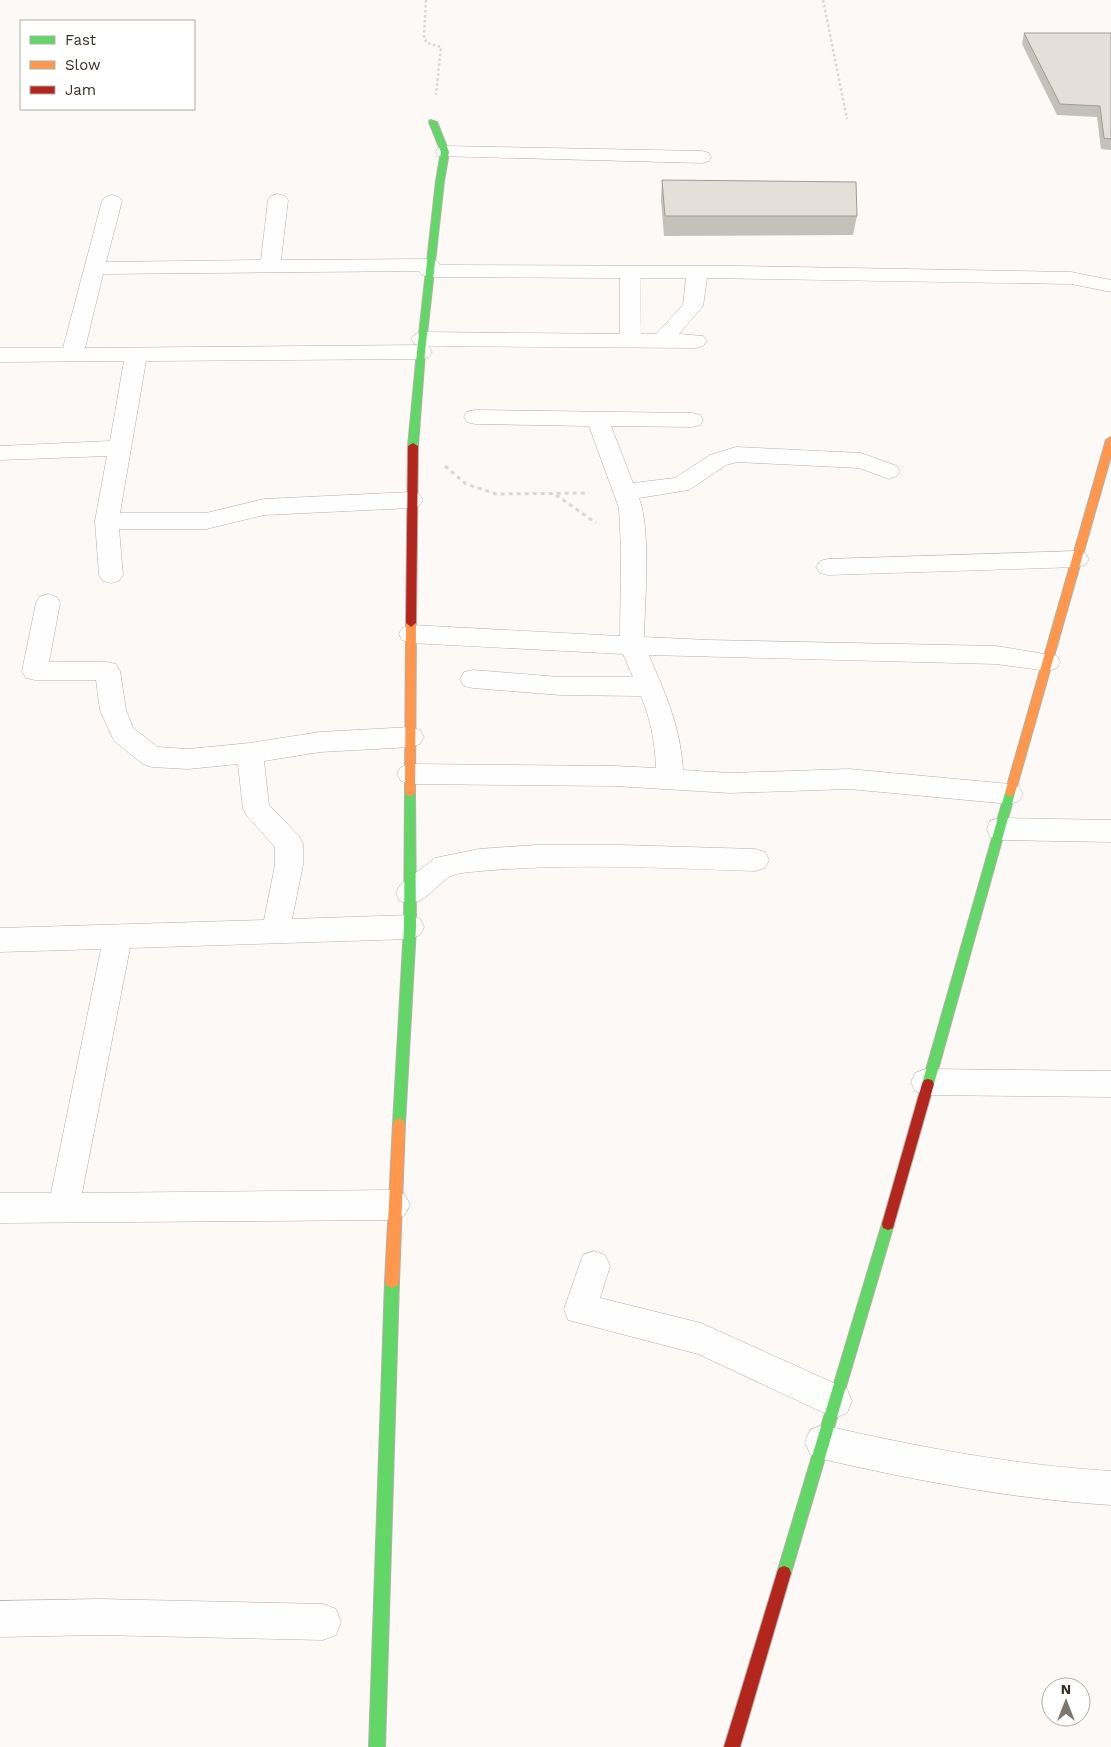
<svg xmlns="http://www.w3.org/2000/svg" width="1111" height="1747" viewBox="0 0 1111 1747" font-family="'Work Sans',sans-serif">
<rect width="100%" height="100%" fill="#fcf9f6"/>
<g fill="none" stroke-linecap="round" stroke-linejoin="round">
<g stroke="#b4afa8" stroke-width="1">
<g id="street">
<polygon points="445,146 702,151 709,153 711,157 709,161 702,163 438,156 436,152 438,148"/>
<path d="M278,194L285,196L288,200L281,260L430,259L437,261L440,265L739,266L1071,272L1111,280V292L1071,284L707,278L703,306L679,334L703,336L707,341L703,346L696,348L422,346L415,344L411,339L415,334L422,332L620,334V278L429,277L422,275L419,271L103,274L85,348L421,345L429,347L432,352L429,357L421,359L146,361L120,513H206L264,499L411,492L419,494L423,500L419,506L411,508L264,515L206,529H119L123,575L119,581L111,583L103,581L99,575L95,521L107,456L0,460V446L110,441L124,361L0,362V348H63L102,201L105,197L112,195L119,197L122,201L106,262L261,260L268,200L271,196ZM640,278H686L683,305L656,334H641Z"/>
<path d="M475,410L692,413L700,415L703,420L700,425L692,427L611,426L633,483L675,478L710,455L736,447L861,453L897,466L900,471L897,476L889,479L859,468L737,462L726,465L689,490L639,498C651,529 645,601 644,637L708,640L996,646L1057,656L1060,662L1057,668L1048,671L996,664L649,655C666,696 680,725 683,770L730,773L849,769L1010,784L1019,787L1023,794L1019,801L1010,804L849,789L730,793L615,786L410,784L401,781L397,774L401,767L410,764L615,766L656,768C655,743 651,720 641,696L560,695L473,688L464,686L460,679L464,672L473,670L560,677H633L623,654L411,643L402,640L399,634L402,628L411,625L620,636L621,549L619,508L589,426L475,424L467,422L464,417L467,412Z"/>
<polygon points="1077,551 1085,553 1089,559 1085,565 1077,567 828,575 820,573 816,567 820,561 828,559"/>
<polygon points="48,594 57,597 60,603 49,662 107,662 116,664 120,671 126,710 133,728 158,747 188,749 250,743 320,732 411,727 420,730 424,737 420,744 411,747 320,752 264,761 269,805 299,836 303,844 303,865 292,919 410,915 420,919 424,927 420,935 410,939 130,948 82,1193 394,1190 405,1195 410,1205 405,1215 394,1220 0,1223 0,1193 51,1193 101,949 0,952 0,928 264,920 275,865 275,847 247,816 243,809 238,764 188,769 152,767 143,764 114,741 100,710 96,680 35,680 26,678 22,671 36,603 39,597"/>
<polygon points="1000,818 1111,820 1111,842 1000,840 990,837 987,829 990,821"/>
<path d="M536,845H620L755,849L765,852L769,860L765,868L755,871C664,868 572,863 481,871C473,872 459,872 451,876C433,886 424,909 400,901L396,893L400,885L435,858L479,849Z"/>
<polygon points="926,1069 1111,1071 1111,1097 926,1095 915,1091 911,1082 915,1073"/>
<polygon points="594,1251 605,1255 610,1266 600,1298 701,1323 847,1389 852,1401 847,1413 835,1418 698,1354 568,1320 564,1309 583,1255"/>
<path d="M822,1425C918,1447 1013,1465 1111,1471V1505C1013,1499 918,1481 822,1459L810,1454L805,1442L810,1430Z"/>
<polygon points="99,1599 323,1604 336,1609 341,1622 336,1635 323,1640 99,1635 0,1637 0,1601"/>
</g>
</g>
<g stroke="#b4afa8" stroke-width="2">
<g id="fast">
<polygon points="430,120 437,122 449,152 444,181 425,352 418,446 413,449 408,446 417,352 436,181 441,152 429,122"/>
<polygon points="410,789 415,793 416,927 405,1124 403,1128 399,1130 395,1128 393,1124 404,927 405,793"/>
<polygon points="1010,789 1015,793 934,1084 932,1088 928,1089 924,1088 922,1084 1005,793"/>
<polygon points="888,1218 893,1220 894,1224 791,1573 789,1578 784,1580 779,1578 777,1573 882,1224 883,1220"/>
<polygon points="392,1276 397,1278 399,1282 385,1747 369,1747 385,1282 387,1278"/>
</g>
</g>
<g stroke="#b4afa8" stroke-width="2">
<g id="slow">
<polygon points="1111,437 1111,456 1015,793 1010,797 1005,793 1106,440"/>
<polygon points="411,619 416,623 415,793 410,797 405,793 406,623"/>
<polygon points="399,1118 403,1120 405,1124 399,1282 397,1286 392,1288 387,1286 385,1282 393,1124 395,1120"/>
</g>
</g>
<g stroke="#b4afa8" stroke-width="2">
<g id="jam">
<polygon points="413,443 418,446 416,623 411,627 406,623 408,446"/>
<polygon points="928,1079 932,1080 934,1084 894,1224 893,1228 888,1230 883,1228 882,1224 922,1084 924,1080"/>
<polygon points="784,1566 789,1568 791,1573 740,1747 724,1747 777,1573 779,1568"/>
</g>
</g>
<g stroke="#d9d8d7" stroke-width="2.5" stroke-dasharray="2.5 2.5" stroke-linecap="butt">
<polyline points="426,0 424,38 427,43 441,47 436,95"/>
<polyline points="823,0 847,119"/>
</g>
<g stroke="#d9d8d7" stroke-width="3" stroke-dasharray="4 4" stroke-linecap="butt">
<polyline points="445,466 466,484 496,494 588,493"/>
<polyline points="556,495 596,523"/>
</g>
<use href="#street" fill="#fffefe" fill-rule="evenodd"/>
<use href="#fast" fill="#63d668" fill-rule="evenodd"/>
<use href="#slow" fill="#ff974d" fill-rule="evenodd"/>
<use href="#jam" fill="#b3261e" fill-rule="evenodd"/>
</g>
<g fill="#c4c0ba">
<polygon points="1024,33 1111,33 1111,150 1101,149 1097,117 1057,115 1022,44"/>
<polygon points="662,180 857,216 853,235 664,236 661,199"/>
</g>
<g fill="#e4dfd8" stroke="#a09c97">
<polygon points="1024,33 1111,33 1111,139 1104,138 1100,106 1060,104"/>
<polygon points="662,180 856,182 857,216 665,216"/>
</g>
<rect x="20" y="20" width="175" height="90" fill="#ffffff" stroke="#b0ada8"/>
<rect x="30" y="36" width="25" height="8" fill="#63d668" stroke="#b0ada8"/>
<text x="65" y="45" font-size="15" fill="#393126">Fast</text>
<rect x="30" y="61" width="25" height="8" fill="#ff974d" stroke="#b0ada8"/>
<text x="65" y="70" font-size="15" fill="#393126">Slow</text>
<rect x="30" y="86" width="25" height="8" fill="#b3261e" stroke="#b0ada8"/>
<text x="65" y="95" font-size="15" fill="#393126">Jam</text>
<g transform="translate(1066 1702)"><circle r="24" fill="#ffffff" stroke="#b0ada8"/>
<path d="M0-4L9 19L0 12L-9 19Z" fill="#7d776f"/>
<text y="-8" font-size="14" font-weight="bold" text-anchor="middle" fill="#393126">N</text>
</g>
</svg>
